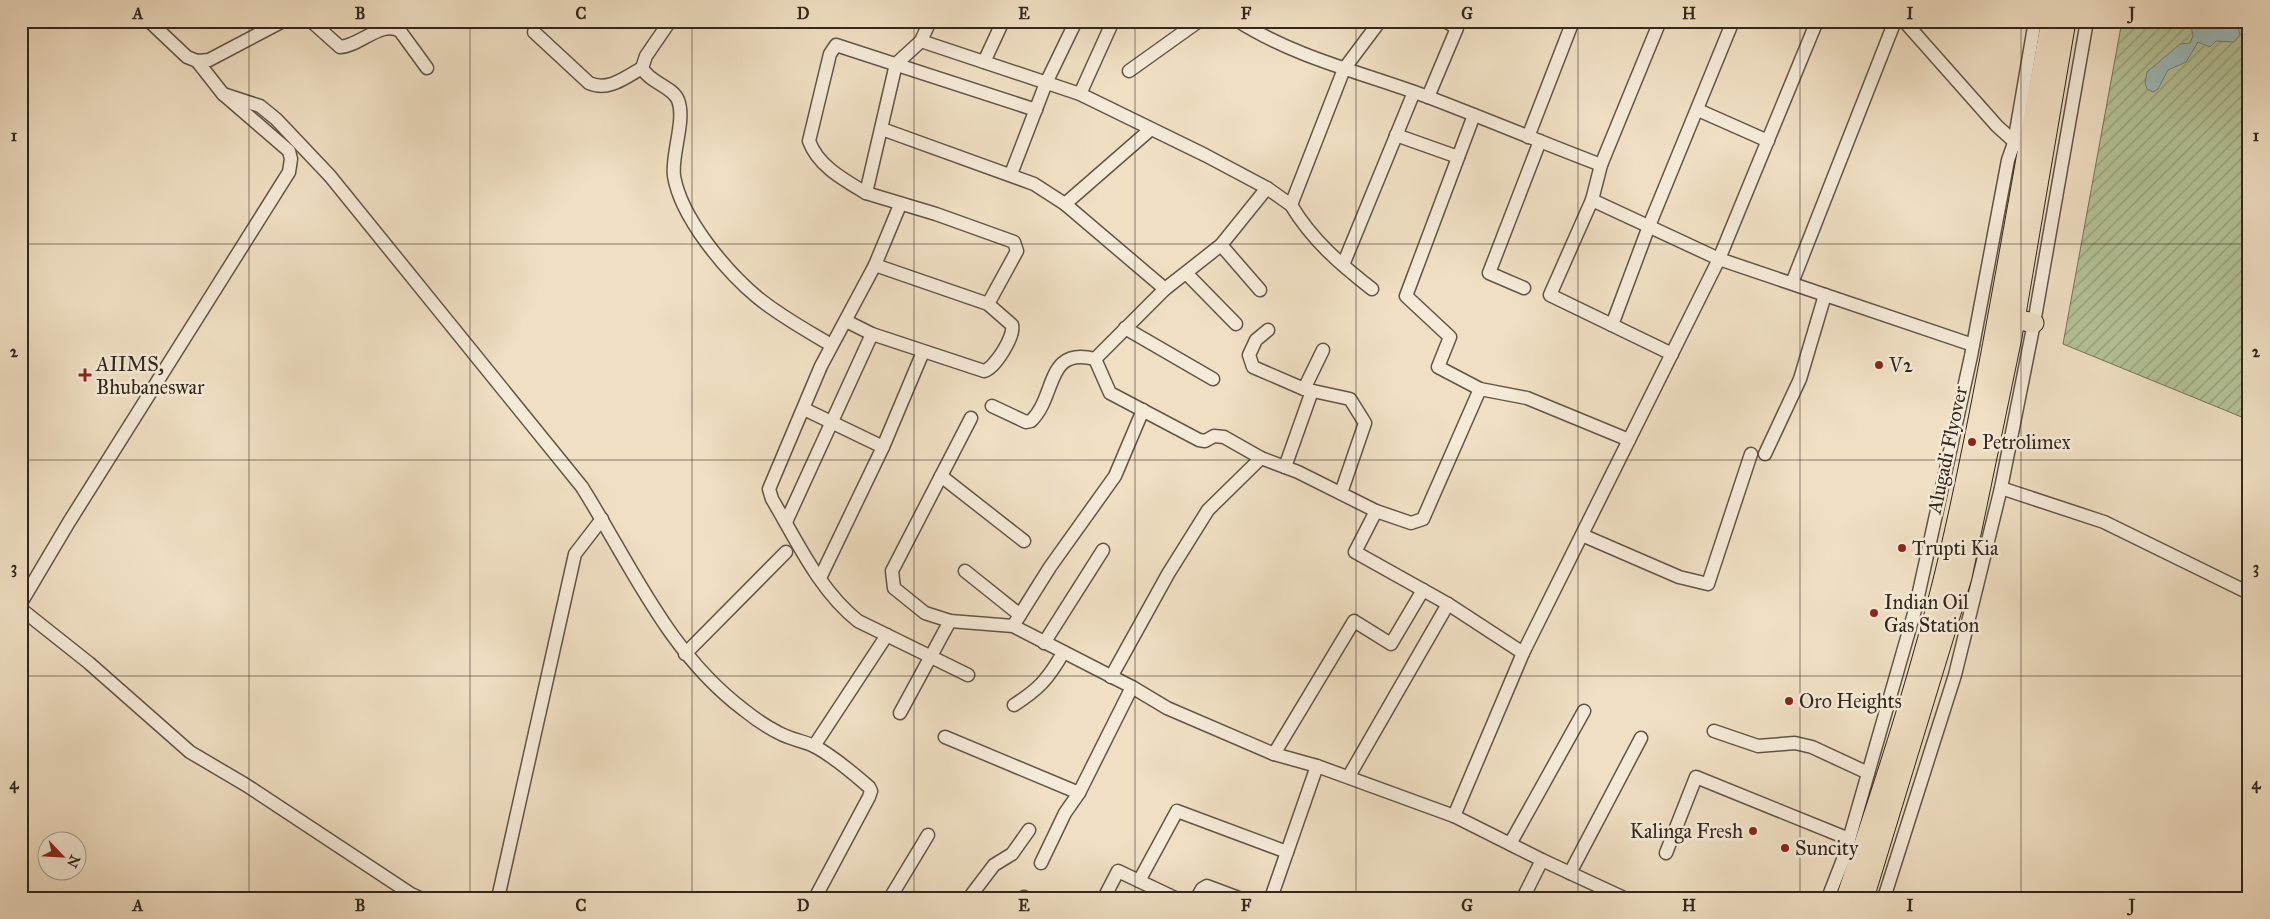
<svg xmlns="http://www.w3.org/2000/svg" width="2270" height="919" viewBox="0 0 2270 919" font-family="'IM FELL Great Primer',serif">
<defs>
<pattern id="garden-furrows" width="10" height="10" patternUnits="userSpaceOnUse" patternTransform="scale(1.25)"><rect width="10" height="10" fill="#b4c398"/><path d="M-1 1l2-2M0 10L10 0M9 11l2-2" fill="none" stroke="#939e7b"/></pattern>
</defs>
<rect width="100%" height="100%" fill="#f0dfc3"/>
<filter id="stains"><feTurbulence type="fractalNoise" baseFrequency=".004" numOctaves="4"/><feColorMatrix values="0 0 0 0 .2 0 0 0 0 .09 0 0 0 0 .02 0 0 0 .5 -.17"/></filter>
<radialGradient id="worn" r=".72"><stop offset=".6" stop-color="#630" stop-opacity="0"/><stop offset="1" stop-color="#630" stop-opacity=".3"/></radialGradient>
<polygon fill="url(#garden-furrows)" stroke="#72755b" points="2122,21 2249,21 2249,420 2063,344"/>
<polygon fill="#9cbbbb" stroke="#71807c" points="2190,21 2221,21 2238,27 2240,35 2234,42 2216,41 2210,47 2198,42 2186,62 2168,70 2158,89 2153,92 2147,89 2145,83 2147,72 2180,44 2190,43 2193,36"/>
<g fill="none" stroke-linecap="round" stroke-linejoin="round">
<g stroke="#615547" stroke-width="15">
<g id="minor">
<polyline points="149,21 187,57 197,61 209,60 283,21"/>
<path d="M311,21L340,47C360,46 381,20 400,31L427,68"/>
<path d="M670,21L646,56L642,68C650,83 672,86 678,100C686,120 671,155 674,176C681,218 726,271 757,297C780,316 806,330 831,345"/>
<polyline points="930,21 921,41 896,64 866,193 936,214 1014,242 1017,251 988,304"/>
<path d="M1238,21C1296,58 1364,73 1428,97C1486,119 1543,143 1601,165L1592,200L1719,259L1817,21"/>
<polyline points="1904,21 1997,126 2018,145"/>
<path d="M534,32L589,83C608,92 626,77 642,68"/>
<polyline points="921,41 1080,94 1205,155 1267,188 1291,205"/>
<polyline points="984,62 1003,21"/>
<polyline points="1129,71 1199,21"/>
<path d="M223,94L260,106L276,119L330,176L582,487C631,565 668,653 744,710C754,718 767,727 779,733C790,739 803,741 814,746C833,756 853,773 869,787L871,791L869,797L815,898"/>
<polyline points="1080,94 1113,21"/>
<polyline points="1428,97 1457,28 1445,21"/>
<polyline points="1698,110 1768,141"/>
<polyline points="1474,115 1406,296 1450,337 1438,367 1480,389 1527,398 1629,440"/>
<polyline points="882,129 1034,184 1065,204 1165,289"/>
<polyline points="1396,135 1458,157"/>
<polyline points="1528,137 1573,21"/>
<polyline points="1601,165 1660,21"/>
<polyline points="1011,174 1046,83 1076,21"/>
<path d="M866,193C844,180 818,166 809,141L830,54L836,45L1036,110"/>
<polyline points="1592,200 1550,295 1612,325"/>
<polyline points="1065,204 1151,129"/>
<path d="M900,205L875,265L821,366L769,489L772,499C797,541 819,590 858,621L968,675"/>
<polyline points="1221,245 1260,290"/>
<polyline points="1343,265 1414,92"/>
<polyline points="1187,274 1236,324"/>
<polyline points="1792,283 1895,21"/>
<polyline points="1524,288 1489,273 1540,141"/>
<path d="M1372,289C1340,264 1312,240 1291,205L1344,69L1380,21"/>
<path d="M846,321L872,334L984,371C995,368 1015,336 1012,325L988,304L875,265"/>
<polyline points="1125,328 1213,379"/>
<polyline points="1268,330 1256,340 1249,355 1253,367 1304,389 1350,399 1365,423 1341,493"/>
<polyline points="1672,354 1612,325 1649,226 1733,21"/>
<polyline points="1095,359 1165,289 1221,245 1267,188"/>
<polyline points="1304,389 1323,350"/>
<path d="M992,406L1026,422L1031,421C1057,396 1045,346 1095,359L1110,393L1199,440L1205,441L1214,436L1224,437L1261,458L1298,472L1376,511L1355,552L1448,604"/>
<polyline points="804,409 883,447"/>
<polyline points="971,418 892,571 894,588 925,613 950,621 1013,626 1132,687 1167,708 1274,754 1317,766"/>
<polyline points="1765,454 1800,379 1825,295"/>
<polyline points="1285,467 1312,391"/>
<polyline points="941,476 1024,541"/>
<polyline points="2001,488 2104,522 2249,593"/>
<polyline points="1376,511 1411,523 1423,519 1480,389"/>
<polyline points="786,522 872,334"/>
<polyline points="1582,535 1679,577 1708,584 1751,454"/>
<polyline points="965,571 1020,615"/>
<polyline points="820,578 883,447 923,352"/>
<polyline points="21,603 69,522 289,172 291,159 289,151 223,94 197,61"/>
<polyline points="21,609 89,663 190,752 246,785 411,894 420,898"/>
<polyline points="1013,626 1050,567 1115,476 1143,410"/>
<polyline points="1044,643 1103,550"/>
<polyline points="685,654 786,552"/>
<polyline points="1111,677 1168,574 1208,510 1261,458"/>
<path d="M1014,705C1039,689 1048,679 1063,653"/>
<polyline points="900,713 950,621"/>
<polyline points="1714,731 1758,746 1795,743 1812,747 1868,773"/>
<polyline points="945,737 1079,793 1132,687"/>
<polyline points="814,746 887,635"/>
<polyline points="1274,754 1354,621 1391,644 1423,590"/>
<polyline points="1349,776 1448,604 1523,653"/>
<polyline points="1454,816 1523,653 1719,259 1973,345"/>
<polyline points="1510,844 1584,711"/>
<polyline points="1666,853 1696,777 1849,839"/>
<polyline points="1542,860 1624,898"/>
<polyline points="1041,863 1065,813 1079,793"/>
<polyline points="1570,873 1641,738"/>
<polyline points="1139,881 1177,811 1287,852"/>
<polyline points="498,898 575,554 602,519"/>
<polyline points="890,898 928,835"/>
<polyline points="969,898 994,865 1012,854 1029,830"/>
<polyline points="1023,898 1024,897"/>
<polyline points="1104,898 1118,871 1175,898"/>
<polyline points="1197,898 1202,889 1207,886 1239,898"/>
<polyline points="1271,898 1317,766 1454,816 1542,860 1523,898"/>
<polyline points="1828,898 1844,857 1915,610 1971,356 2008,160 2014,143 2035,21"/>
<polyline points="1884,898 1955,675 2001,488 2034,323 2087,21"/>
</g>
</g>
<g stroke="#31271e" stroke-width="21">
<g id="highway">
<polyline points="2015,319 2034,323"/>
<path d="M1846,898C1883,787 1920,677 1947,564C1989,385 2017,202 2051,21"/>
<polyline points="1864,898 1962,577 2012,337 2066,21"/>
</g>
</g>
<use href="#minor" stroke="#f5ead8" stroke-width="12"/>
<use href="#highway" stroke="#f0dfc3" stroke-width="19"/>
</g>
<path fill="none" stroke="#31271e" stroke-width="1" stroke-opacity="0.55" d="M249,21V898M470,21V898M692,21V898M914,21V898M1135,21V898M1356,21V898M1578,21V898M1800,21V898M2021,21V898M21,244H2249M21,460H2249M21,676H2249"/>
<g fill="#8f2418" stroke="#f5ead8" stroke-width="2">
<circle cx="1879" cy="365" r="5"/>
<path d="M82.5 367.5h5v5h5v5h-5v5h-5v-5h-5v-5h5z"/>
<circle cx="1972" cy="442" r="5"/>
<circle cx="1902" cy="548" r="5"/>
<circle cx="1874" cy="613" r="5"/>
<circle cx="1789" cy="701" r="5"/>
<circle cx="1753" cy="831" r="5"/>
<circle cx="1785" cy="848" r="5"/>
</g>
<g text-anchor="middle" dominant-baseline="central" stroke-width="5" stroke-linejoin="round" paint-order="stroke">
<g font-size="20" fill="#31271e" stroke="#f5ead8" text-anchor="start">
<text x="96" y="364">AIIMS,<tspan x="96" dy="23">Bhubaneswar</tspan></text>
<text x="1889" y="365">V2</text>
<text x="1982" y="442">Petrolimex</text>
<text x="1912" y="548">Trupti Kia</text>
<text x="1884" y="602">Indian Oil<tspan x="1884" dy="23">Gas Station</tspan></text>
<text x="1799" y="701">Oro Heights</text>
<text x="1743" y="831" text-anchor="end">Kalinga Fresh</text>
<text x="1795" y="848">Suncity</text>
</g>
<g font-size="20" fill="#31271e" stroke="#f5ead8">
<text transform="translate(1947 450) rotate(-78)">Alugadi Flyover</text>
</g>
</g>
<rect width="2270" height="919" fill="none" stroke="#f0dfc3" stroke-width="55"/>
<g transform="translate(62 856) rotate(115)"><circle r="24" fill="#f5ead8" stroke="#a79c8e"/>
<path d="M0-4L9 19L0 12L-9 19Z" fill="#8f2418"/>
<text y="-8" font-size="14" font-weight="bold" text-anchor="middle" fill="#31271e">N</text>
</g>
<rect x="28" y="28" width="2214" height="864" fill="none" stroke="#31271e" stroke-width="2"/>
<g font-size="16" text-anchor="middle" font-weight="bold" fill="#31271e">
<text x="138" y="19">A</text>
<text x="360" y="19">B</text>
<text x="581" y="19">C</text>
<text x="803" y="19">D</text>
<text x="1024" y="19">E</text>
<text x="1246" y="19">F</text>
<text x="1467" y="19">G</text>
<text x="1689" y="19">H</text>
<text x="1910" y="19">I</text>
<text x="2132" y="19">J</text>
<text x="14" y="141">1</text>
<text x="2256" y="141">1</text>
<text x="14" y="357">2</text>
<text x="2256" y="357">2</text>
<text x="14" y="573">3</text>
<text x="2256" y="573">3</text>
<text x="14" y="789">4</text>
<text x="2256" y="789">4</text>
<text x="138" y="911">A</text>
<text x="360" y="911">B</text>
<text x="581" y="911">C</text>
<text x="803" y="911">D</text>
<text x="1024" y="911">E</text>
<text x="1246" y="911">F</text>
<text x="1467" y="911">G</text>
<text x="1689" y="911">H</text>
<text x="1910" y="911">I</text>
<text x="2132" y="911">J</text>
</g>
<rect width="100%" height="100%" filter="url(#stains)"/>
<rect width="100%" height="100%" fill="url(#worn)"/>
</svg>
